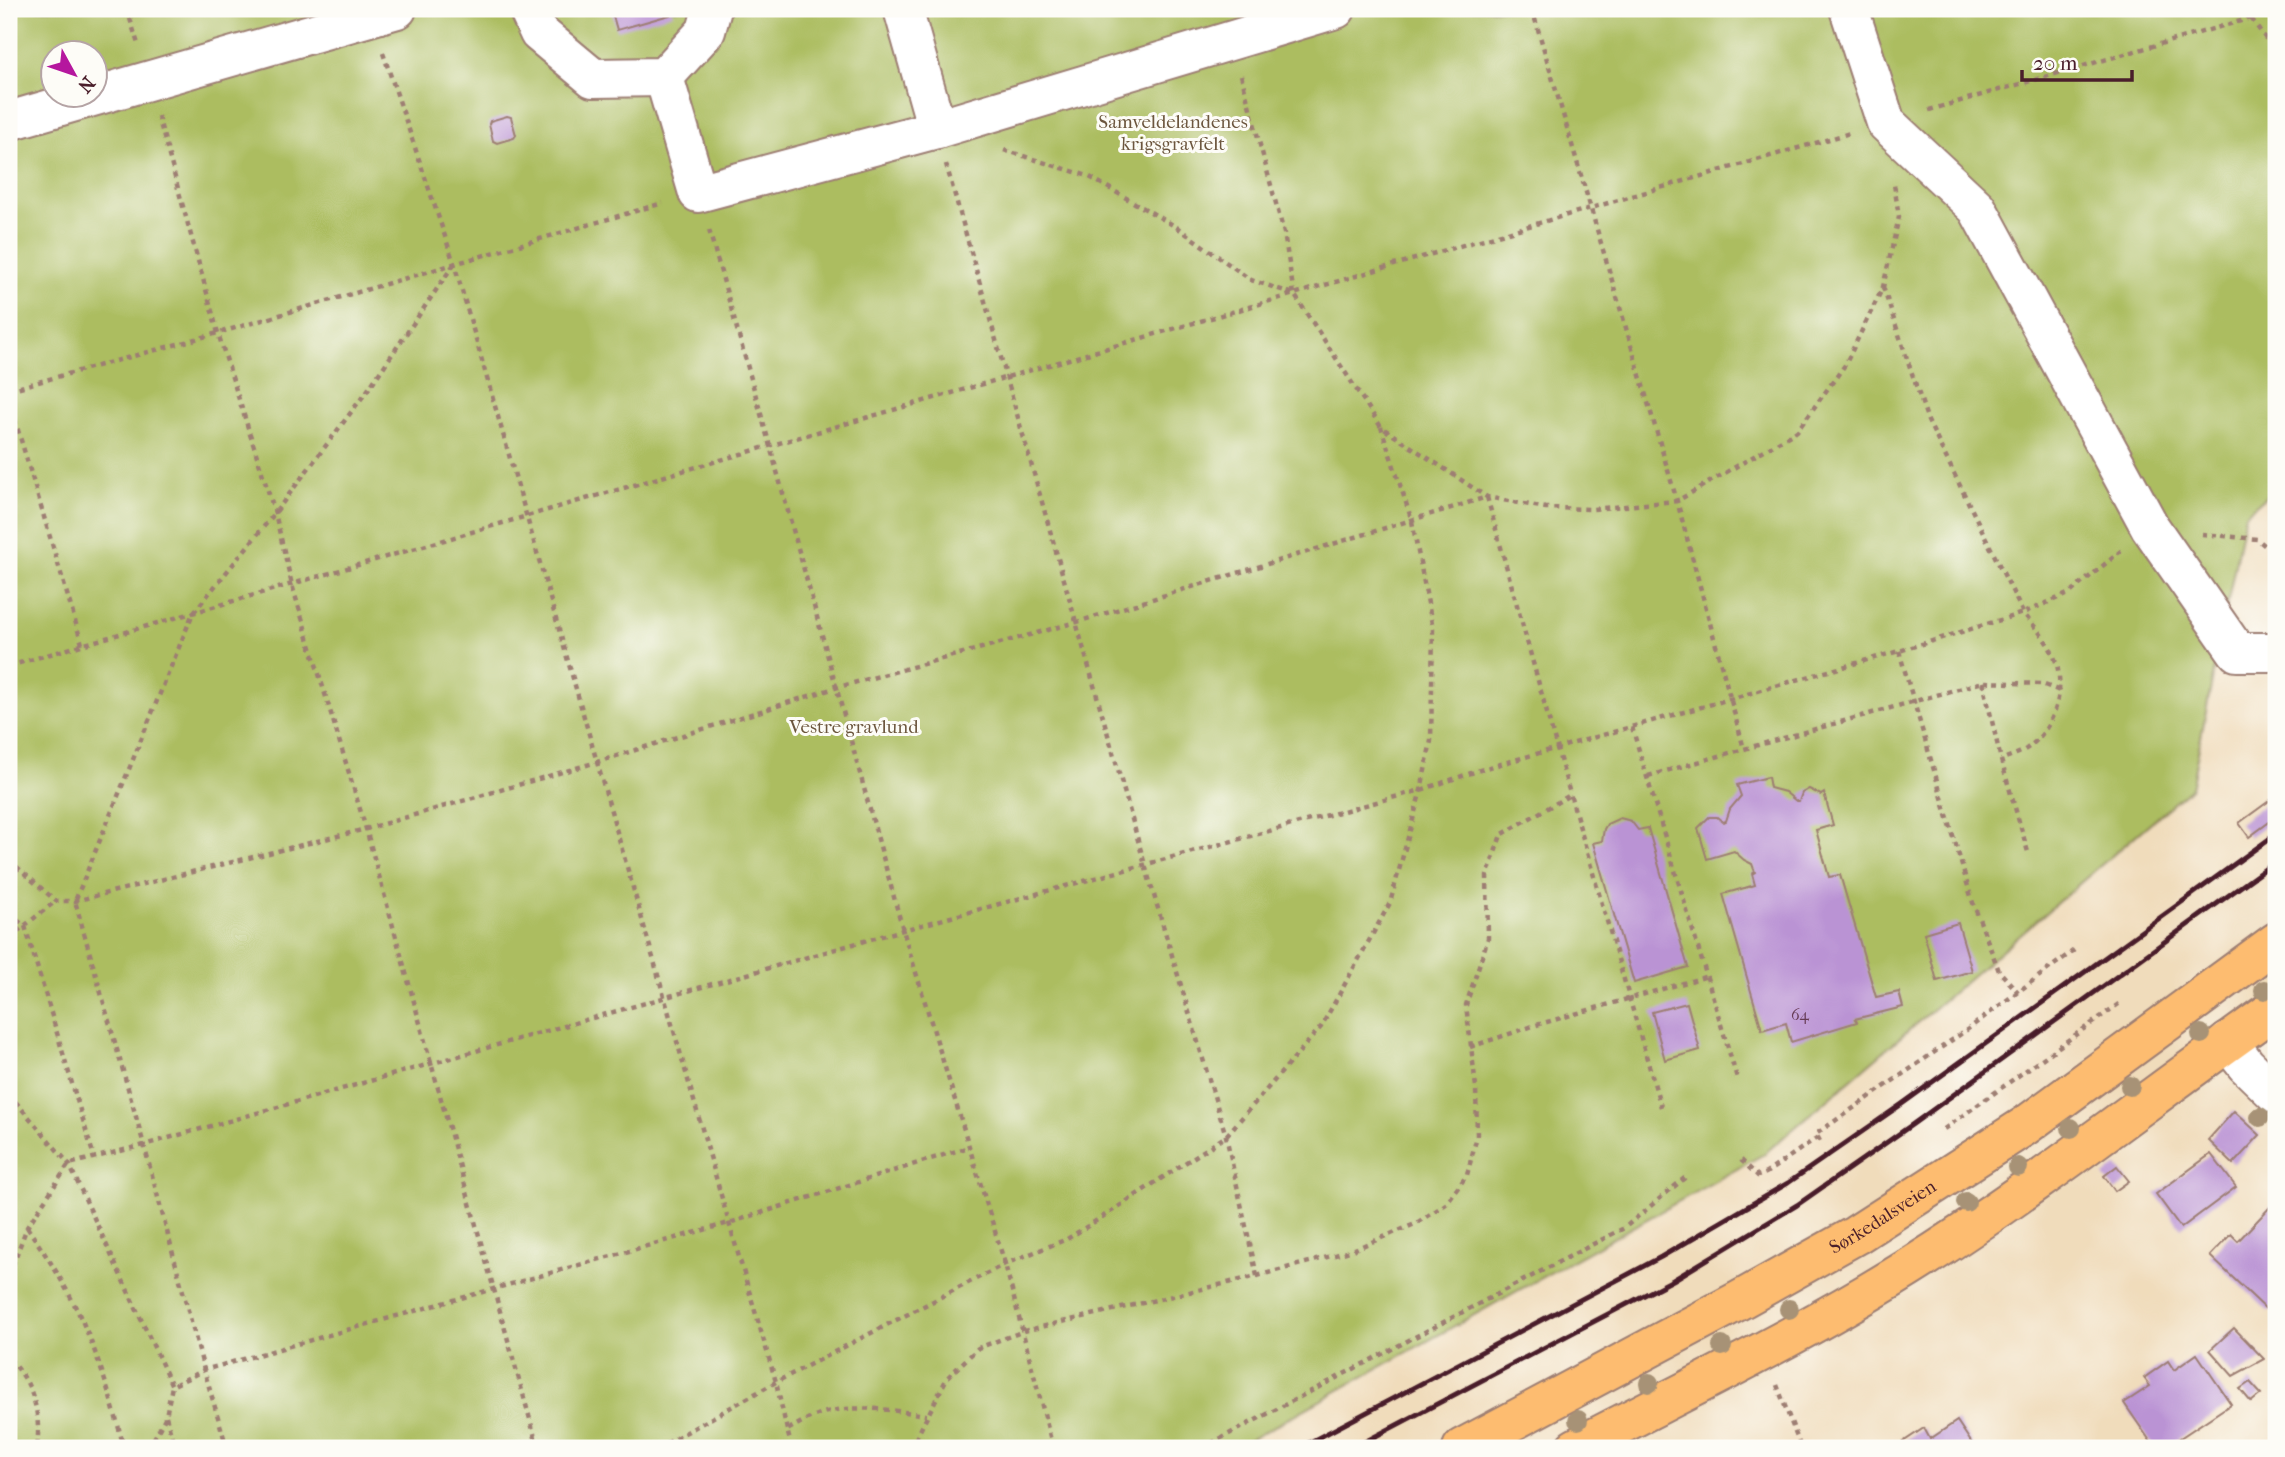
<svg xmlns="http://www.w3.org/2000/svg" width="2285" height="1457" viewBox="0 0 2285 1457" font-family="'IM FELL French Canon',serif">
<rect width="100%" height="100%" fill="#fdfcf7"/>
<filter id="ink" filterUnits="userSpaceOnUse"><feTurbulence type="fractalNoise" baseFrequency=".0143" numOctaves="2"/><feDisplacementMap in="SourceGraphic" scale="14" xChannelSelector="R" yChannelSelector="G"/><feConvolveMatrix kernelMatrix="1 2 1 2 8 2 1 2 1" color-interpolation-filters="sRGB"/></filter>
<filter id="wash" filterUnits="userSpaceOnUse"><feTurbulence type="fractalNoise" baseFrequency=".00686" numOctaves="4" result="noise"/><feDisplacementMap in="SourceGraphic" scale="28" xChannelSelector="R" yChannelSelector="G"/><feGaussianBlur stdDeviation="1.57" result="paint"/><feColorMatrix in="noise" values="0 0 0 0 0 0 0 0 0 0 0 0 0 0 0 0 0 1.4 0 .05"/><feComposite in="paint" operator="in"/></filter>
<g filter="url(#wash)">
<rect width="100%" height="100%" fill="#f0dcbb"/>
<path fill="#acbd60" stroke="#7b6e46" stroke-width="2" fill-rule="evenodd" d="M9,9H2276V488L2245,514L2191,788L1764,1154L1235,1448H9ZM52,52H94V94H52Z"/>
<g id="blocks">
<g fill="#ba93d4">
<polygon points="611,9 671,9 673,14 617,30"/>
<polygon points="507,116 511,117 516,135 514,138 497,143 493,141 489,124 490,121"/>
<polygon points="1768,777 1770,788 1785,792 1796,801 1799,801 1802,793 1809,789 1821,795 1824,793 1833,825 1816,830 1829,877 1840,875 1876,997 1899,992 1903,1007 1855,1019 1857,1022 1791,1042 1786,1023 1762,1030 1723,894 1755,885 1752,874 1755,872 1752,864 1744,860 1734,851 1707,859 1698,828 1709,817 1717,817 1723,822 1726,821 1730,809 1741,796 1737,785"/>
<polygon points="2276,796 2276,817 2249,837 2239,823"/>
<polygon points="1620,818 1631,821 1638,830 1648,828 1688,967 1634,983 1593,843 1602,841 1604,829 1607,824"/>
<polygon points="1958,923 1972,971 1937,981 1924,933"/>
<polygon points="1687,1003 1700,1050 1665,1060 1652,1012"/>
<polygon points="2234,1111 2260,1135 2233,1164 2208,1140"/>
<polygon points="2211,1154 2236,1187 2181,1228 2156,1194"/>
<polygon points="2117,1166 2129,1181 2115,1191 2104,1176"/>
<polygon points="2272,1205 2276,1209 2276,1304 2269,1312 2210,1256 2231,1234 2238,1241"/>
<polygon points="2234,1328 2264,1359 2233,1376 2210,1350"/>
<polygon points="2197,1354 2231,1404 2165,1448 2155,1448 2124,1403 2150,1386 2144,1378 2168,1361 2174,1370"/>
<polygon points="2250,1382 2261,1394 2251,1402 2240,1389"/>
<polygon points="1957,1421 1975,1448 1899,1448 1897,1446 1924,1428 1930,1439"/>
</g>
</g>
</g>
<g filter="url(#ink)">
<use href="#blocks" fill-opacity="0" stroke="#9d7e73" stroke-width="2"/>
<g fill="none" stroke-linecap="round" stroke-linejoin="round">
<g stroke="#9d7e73" stroke-width="42">
<g id="minor">
<polyline points="528,9 539,33 593,78 664,77 706,31 712,9"/>
<polyline points="903,9 937,129"/>
<polyline points="1849,9 1886,123 1977,208 2150,527 2237,652 2276,652"/>
<polyline points="664,77 698,193 937,129 1336,9"/>
<polyline points="9,121 397,9"/>
<polyline points="2228,1042 2246,1065 2276,1094"/>
</g>
</g>
<g stroke="#9d7e73" stroke-width="42">
<g id="major">
<path id="s1" d="M1462,1448L1740,1300L1856,1235L2025,1126L2276,942"/>
<path d="M1575,1448C1692,1387 1812,1330 1923,1259C2045,1181 2158,1091 2276,1008"/>
</g>
</g>
<g stroke="#9d7e73" stroke-width="4.5" stroke-dasharray="5 5" stroke-linecap="butt">
<polyline points="127,9 138,44"/>
<polyline points="1532,9 1677,501 1744,749"/>
<polyline points="2252,9 2251,18 2276,53"/>
<polyline points="383,53 454,263 729,1223 776,1382 787,1430"/>
<polyline points="1241,75 1284,233 1294,294"/>
<polyline points="1929,110 2251,18"/>
<polyline points="158,116 218,333 275,513 292,585 366,829 538,1448"/>
<polyline points="1004,150 1088,176 1178,228 1251,280 1294,294 1381,427 1487,497 1546,508 1593,509 1677,501 1797,431 1845,365 1883,287 1899,217 1894,184"/>
<polyline points="946,164 1145,865 1226,1136 1257,1276"/>
<polyline points="709,230 770,446 903,930 1005,1264 1053,1448"/>
<path d="M1883,287L1928,421L2023,613C2036,628 2050,643 2056,662C2066,693 2053,731 2026,749C2019,754 2009,756 2001,760"/>
<polyline points="9,390 218,333 663,203"/>
<polyline points="9,400 82,644"/>
<polyline points="1487,497 1557,749 1661,1107"/>
<polyline points="2202,534 2257,539 2276,555"/>
<polyline points="1899,651 1972,900 1999,971 2018,992"/>
<polyline points="9,666 1850,133"/>
<polyline points="1983,682 2001,760 2028,852"/>
<polyline points="1632,727 1737,1078"/>
<polyline points="1648,776 1983,682 2042,684 2060,691"/>
<polyline points="9,860 56,901 75,901 366,829 597,762 835,688 1077,622 1487,497"/>
<polyline points="9,914 25,926 94,1157"/>
<polyline points="9,938 56,901"/>
<polyline points="1470,1047 1533,1026 1708,976"/>
<polyline points="9,1094 69,1164 172,1386"/>
<polyline points="1944,1129 2120,1003"/>
<polyline points="1820,1141 1816,1134 1968,1029 2077,948"/>
<polyline points="1741,1160 1758,1176 1766,1173 1818,1137"/>
<path d="M27,1227C40,1247 54,1266 65,1287C93,1336 110,1393 124,1448"/>
<polyline points="9,1275 27,1227 69,1164 144,1145 903,930 1421,790 1483,769 1899,651 2023,613 2070,593 2122,550"/>
<path d="M9,1359C34,1382 41,1416 37,1448"/>
<polyline points="1777,1385 1801,1448"/>
<polyline points="166,1416 175,1448"/>
<polyline points="149,1448 166,1416 172,1386 204,1370 729,1223 969,1147"/>
<polyline points="227,1448 204,1370 144,1145 75,901 193,613 275,513 367,391 454,264"/>
<polyline points="658,1448 776,1382 1005,1264 1067,1239 1115,1209 1226,1136 1321,1027 1390,903 1421,790 1431,741 1433,629 1412,521 1381,427"/>
<path d="M792,1448L787,1430C797,1425 806,1419 817,1415C851,1403 891,1410 926,1415"/>
<polyline points="911,1448 947,1378 978,1348 1024,1331 1257,1276 1350,1251 1415,1224 1446,1204 1467,1175 1477,1136 1476,1087 1466,1005 1488,938 1487,876 1501,835 1570,795"/>
<polyline points="1202,1448 1624,1228 1687,1176"/>
</g>
<use href="#minor" stroke="#fff" stroke-width="38"/>
<use href="#major" stroke="#fdbc70" stroke-width="38"/>
<g stroke="#4a1f2b" stroke-width="5">
<polyline points="1299,1448 1661,1257 1788,1183 1902,1104 2276,834"/>
<polyline points="1353,1448 1673,1280 1797,1205 1913,1124 2276,861"/>
</g>
</g>
<g fill="#a79276">
<circle cx="2264" cy="990" r="10"/>
<circle cx="2201" cy="1034" r="10"/>
<circle cx="2130" cy="1086" r="10"/>
<circle cx="2260" cy="1117" r="10"/>
<circle cx="2071" cy="1128" r="10"/>
<circle cx="2018" cy="1167" r="10"/>
<circle cx="1966" cy="1202" r="10"/>
<circle cx="1789" cy="1309" r="10"/>
<circle cx="1722" cy="1346" r="10"/>
<circle cx="1649" cy="1383" r="10"/>
<circle cx="1578" cy="1420" r="10"/>
</g>
</g>
<g text-anchor="middle" dominant-baseline="central" stroke-width="6" stroke-linejoin="round" paint-order="stroke">
<g font-size="16" fill="#663c55">
<text x="1800" y="1014">64</text>
</g>
<g font-size="19" fill="#6c563e" stroke="#fdfcf7">
<text x="1173" y="122">Samveldelandenes<tspan x="1173" dy="22">krigsgravfelt</tspan></text>
<text x="854" y="727">Vestre gravlund</text>
</g>
<g font-size="19" fill="#4a1f2b" stroke="#fdfcf7">
<text stroke="none"><textPath href="#s1" startOffset="480">Sørkedalsveien</textPath></text>
</g>
</g>
<rect width="2285" height="1457" fill="none" stroke="#fdfcf7" stroke-width="35"/>
<g transform="translate(74 74) rotate(130)"><circle r="33" fill="#fdfcf7" stroke="#b5a4a5" stroke-width="2"/>
<path d="M0-5L12 26L0 18L-12 26Z" fill="#b5179e"/>
<text y="-10" font-size="19" font-weight="bold" text-anchor="middle" fill="#4a1f2b">N</text>
</g>
<path d="M2022 70v10h110v-10" fill="none" stroke="#4a1f2b" stroke-width="3.5"/>
<text x="2033" y="70" font-size="21" fill="#4a1f2b" stroke="#fdfcf7" stroke-width="5" paint-order="stroke">20 m</text>
</svg>
